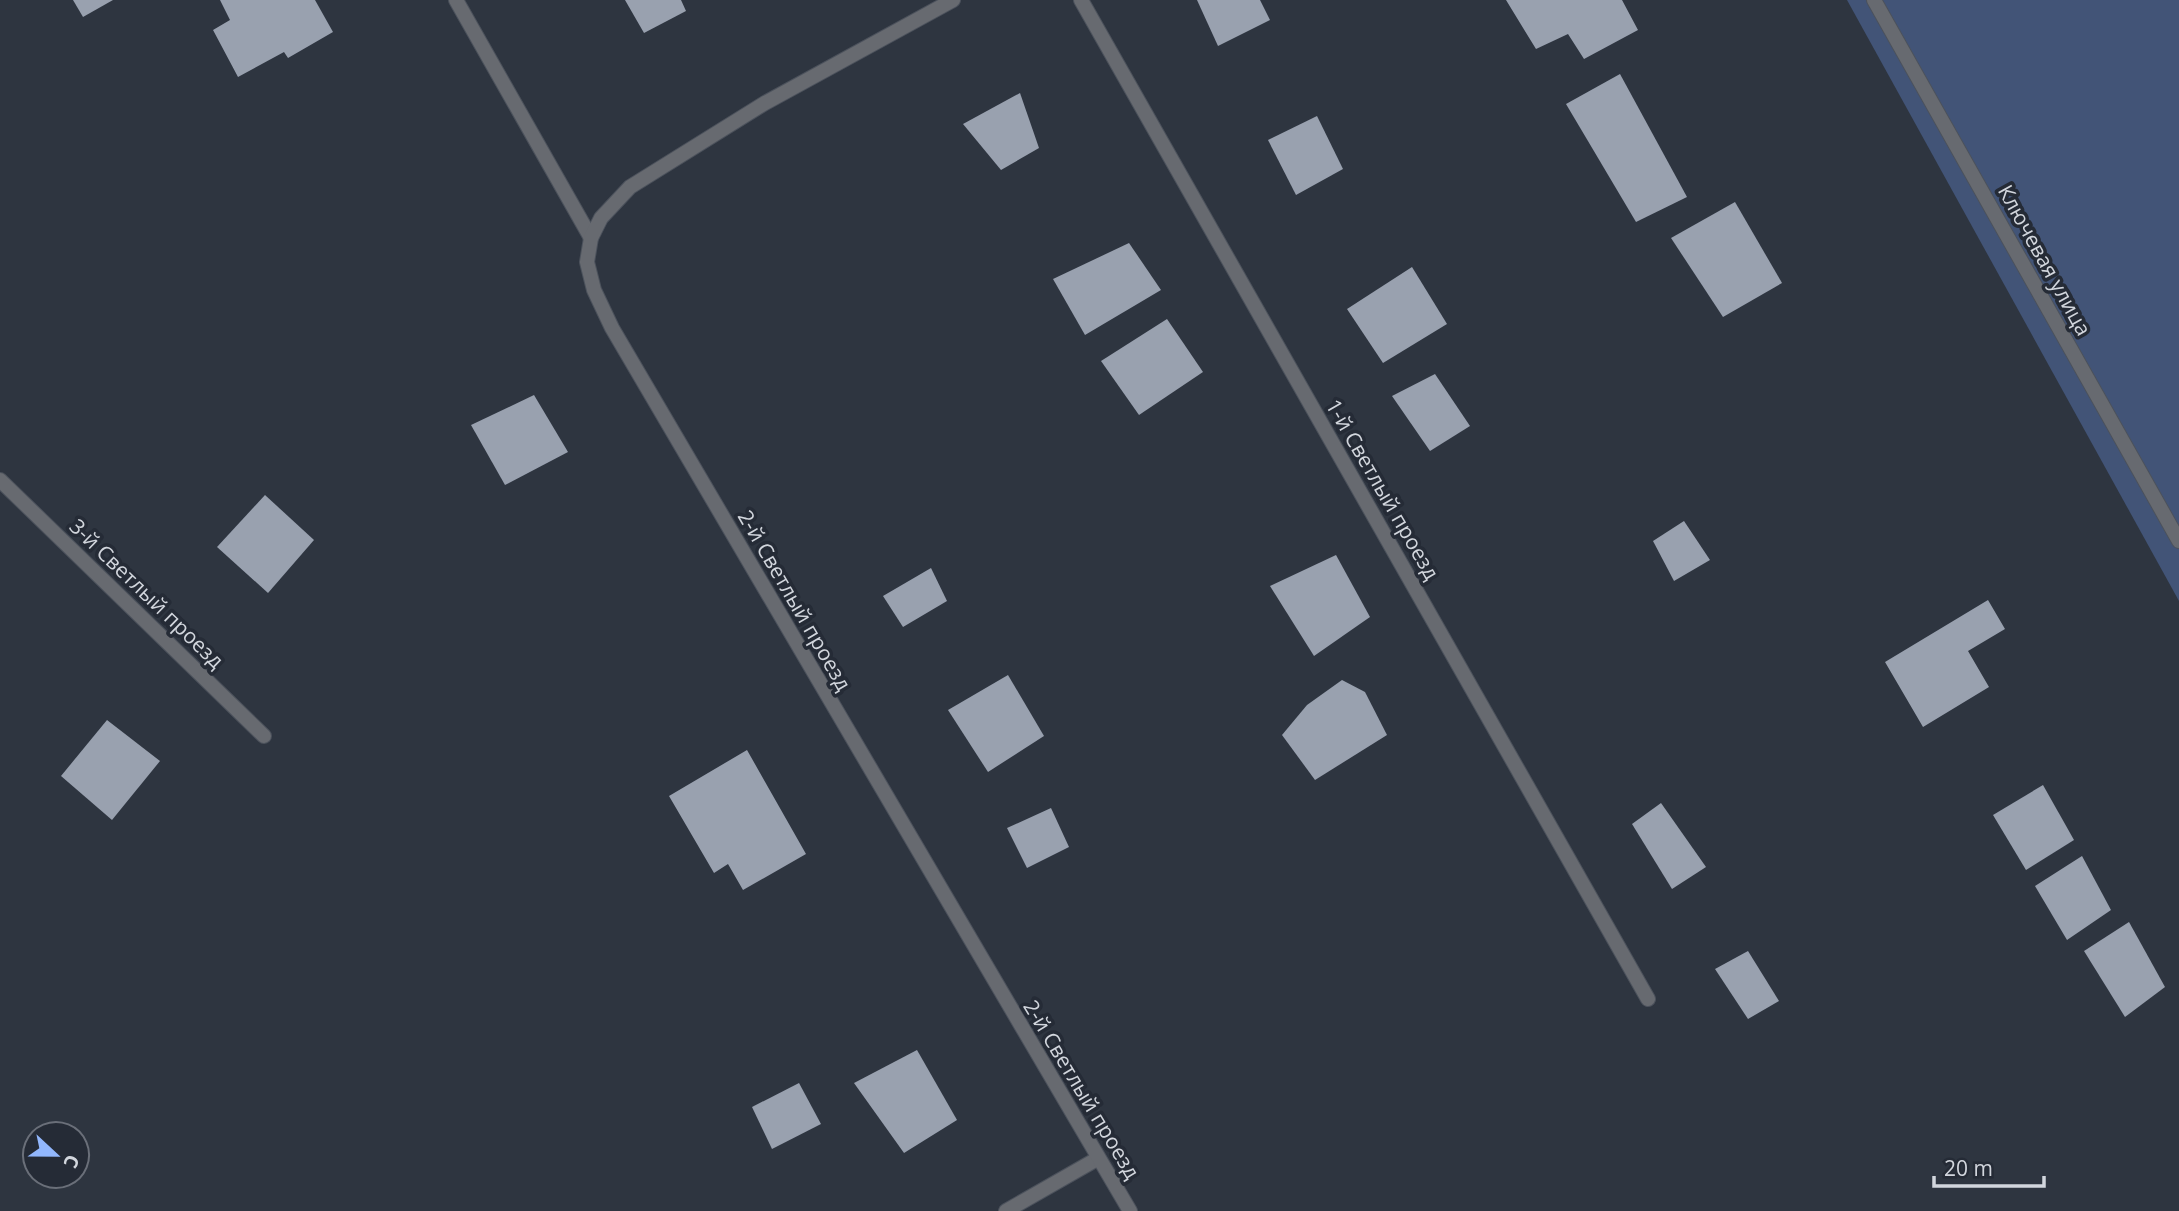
<svg xmlns="http://www.w3.org/2000/svg" width="2179" height="1211" viewBox="0 0 2179 1211" font-family="'Open Sans',sans-serif">
<rect width="100%" height="100%" fill="#2e3540"/>
<polygon fill="#425477" points="1847,0 2179,0 2179,601"/>
<g fill="#99a1af">
<polygon points="73,0 113,0 83,17"/>
<polygon points="220,0 315,0 333,32 288,58 284,52 238,77 213,30 230,20"/>
<polygon points="625,0 681,0 686,11 644,33"/>
<polygon points="1197,0 1260,0 1270,20 1218,46"/>
<polygon points="1506,0 1622,0 1638,30 1584,59 1568,34 1536,49"/>
<polygon points="1620,74 1687,197 1636,222 1566,104"/>
<polygon points="1020,93 1039,148 1001,170 963,124"/>
<polygon points="1317,116 1343,169 1296,195 1268,140"/>
<polygon points="1735,202 1782,283 1723,317 1671,238"/>
<polygon points="1129,243 1161,290 1085,335 1053,279"/>
<polygon points="1412,267 1447,324 1383,363 1347,309"/>
<polygon points="1167,319 1203,372 1139,415 1101,361"/>
<polygon points="1435,374 1470,426 1430,451 1392,396"/>
<polygon points="534,395 568,452 505,485 471,425"/>
<polygon points="265,495 314,540 268,593 217,547"/>
<polygon points="1684,521 1710,560 1674,581 1653,541"/>
<polygon points="1336,555 1370,617 1314,656 1270,586"/>
<polygon points="931,568 947,601 903,627 883,596"/>
<polygon points="1988,600 2005,629 1968,651 1989,687 1923,727 1885,662"/>
<polygon points="1008,675 1044,736 988,772 948,710"/>
<polygon points="1342,680 1365,692 1387,735 1315,780 1282,735 1307,705"/>
<polygon points="107,720 160,761 112,820 61,776"/>
<polygon points="747,750 806,854 743,890 728,864 714,873 669,796"/>
<polygon points="2043,785 2074,840 2026,870 1993,815"/>
<polygon points="1661,803 1706,867 1672,889 1632,824"/>
<polygon points="1051,808 1069,847 1027,868 1007,828"/>
<polygon points="2082,856 2111,910 2067,940 2035,886"/>
<polygon points="2129,922 2165,987 2125,1017 2084,951"/>
<polygon points="1748,951 1779,1001 1748,1019 1715,969"/>
<polygon points="917,1050 957,1120 904,1153 854,1083"/>
<polygon points="799,1083 821,1124 772,1149 752,1107"/>
</g>
<g fill="none" stroke-linecap="round" stroke-linejoin="round">
<g stroke="#4c525c" stroke-width="16">
<polyline id="service" points="1006,1211 1097,1159"/>
</g>
<g stroke="#4c525c" stroke-width="16">
<g id="minor">
<polyline points="456,0 591,238"/>
<polyline points="953,0 765,103 630,187 601,218 591,238 587,262 594,290 612,328 1130,1211"/>
<polyline points="1081,0 1648,999"/>
<polyline points="1874,0 2179,541"/>
<polyline points="0,480 264,736"/>
</g>
</g>
<use href="#service" stroke="#676a70" stroke-width="14"/>
<use href="#minor" stroke="#676a70" stroke-width="14"/>
</g>
<g text-anchor="middle" dominant-baseline="central" stroke-width="7" stroke-linejoin="round" paint-order="stroke">
<g font-size="21" fill="#d2d6dd" stroke="#252b36">
<text transform="translate(2045 260) rotate(61)">Ключевая улица</text>
<text transform="translate(1383 489) rotate(60)">1-й Светлый проезд</text>
<text transform="translate(147 593) rotate(44)">3-й Светлый проезд</text>
<text transform="translate(795 600) rotate(60)">2-й Светлый проезд</text>
<text transform="translate(1082 1089) rotate(59)">2-й Светлый проезд</text>
</g>
</g>
<g transform="translate(56 1155) rotate(112)"><circle r="33" fill="#252b36" stroke="#6a6f79" stroke-width="2"/>
<path d="M0-5L12 26L0 18L-12 26Z" fill="#92b7fd"/>
<text y="-10" font-size="19" font-weight="bold" text-anchor="middle" fill="#d2d6dd">С</text>
</g>
<path d="M1934 1176v10h110v-10" fill="none" stroke="#d2d6dd" stroke-width="3.5"/>
<text x="1944" y="1176" font-size="21" fill="#d2d6dd" stroke="#252b36" stroke-width="5" paint-order="stroke">20 m</text>
</svg>
